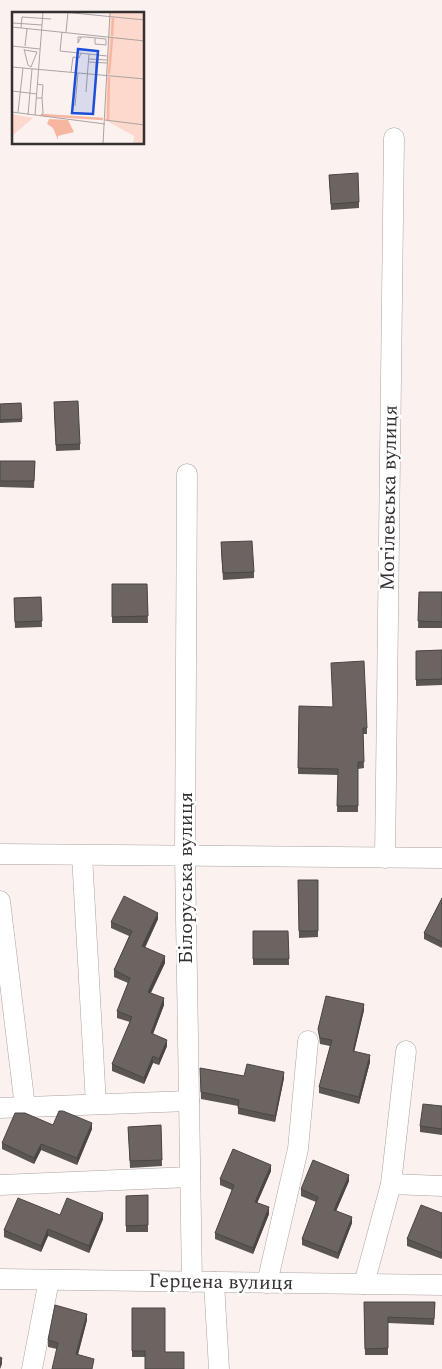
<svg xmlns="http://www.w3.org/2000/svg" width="442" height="1369" viewBox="0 0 442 1369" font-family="Spectral,serif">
<rect width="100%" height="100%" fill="#fbf2f0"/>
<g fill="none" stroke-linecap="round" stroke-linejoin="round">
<g stroke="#aaa3a0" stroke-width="21">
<g id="minor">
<polyline points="187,474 185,856 192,1282"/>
<polyline points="0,854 442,858"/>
<polyline points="82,855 96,1104"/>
<polyline points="385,858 394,138"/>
<polyline points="0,901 25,1107"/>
<polyline points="0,1108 189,1101"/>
<polyline points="391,1184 406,1051"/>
<polyline points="0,1185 190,1177"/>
<polyline points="0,1279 442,1285"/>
<polyline points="214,1282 219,1369"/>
<polyline points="267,1283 298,1149 308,1041"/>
<polyline points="364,1284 391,1184 442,1186"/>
<polyline points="32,1369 49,1280"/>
</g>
</g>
<use href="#minor" stroke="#fff" stroke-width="20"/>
</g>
<g fill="#5c5653">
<polygon points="329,175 359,202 359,208 331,210"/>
<polygon points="21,403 22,422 0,423 0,404"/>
<polygon points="54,408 80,444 80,450 56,451"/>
<polygon points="0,461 35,461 34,488 0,487"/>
<polygon points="221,549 254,572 254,578 223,580"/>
<polygon points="112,584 147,584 148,623 112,623"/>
<polygon points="419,592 442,592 442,628 418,628"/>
<polygon points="41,597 42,627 15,628 14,598"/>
<polygon points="442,650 442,685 416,686 416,651"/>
<polygon points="299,706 367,728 367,734 363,734 364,768 358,769 358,812 337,812 338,775 298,774"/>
<polygon points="298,880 318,880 318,937 299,938"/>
<polygon points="442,898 442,948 424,939 424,933"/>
<polygon points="158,919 145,948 165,963 151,993 164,1005 153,1034 167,1046 159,1065 153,1063 144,1084 112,1071 112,1064 130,1022 117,1018 117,1011 128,983 114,977 114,970 129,936 111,928 111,922"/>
<polygon points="253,931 288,931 289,965 253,965"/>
<polygon points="364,1010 354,1051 370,1062 359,1104 319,1093 319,1087 330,1046 320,1044 318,1029"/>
<polygon points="200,1068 244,1076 284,1078 275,1122 238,1114 238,1106 201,1099"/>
<polygon points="442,1106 442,1135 420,1132 420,1126"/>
<polygon points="53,1125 92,1129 77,1165 41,1150 34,1164 2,1149 2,1143"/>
<polygon points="161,1125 162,1166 130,1168 128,1127"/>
<polygon points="271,1171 257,1203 269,1214 253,1254 215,1239 215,1233 232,1190 220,1185 220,1179"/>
<polygon points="349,1181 336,1211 352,1223 338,1259 302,1245 302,1239 316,1202 301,1196 301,1189"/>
<polygon points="148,1195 148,1232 126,1232 126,1196"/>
<polygon points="442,1213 442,1259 407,1246 407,1239"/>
<polygon points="60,1215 103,1219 89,1253 48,1236 41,1252 4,1237 4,1230"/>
<polygon points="364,1302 435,1302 434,1325 388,1323 388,1355 365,1355"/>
<polygon points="132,1308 165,1308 145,1357 132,1357"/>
<polygon points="87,1320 78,1355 94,1365 57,1349 48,1347 48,1340"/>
</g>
<g fill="#4b4644">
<polygon points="158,913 158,919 142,953 142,946"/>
<polygon points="165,956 165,963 148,998 148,992"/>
<polygon points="164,998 164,1005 151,1039 151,1033"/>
<polygon points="364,1004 364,1010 353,1057 353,1051"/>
<polygon points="167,1040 167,1046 159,1065 159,1059"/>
<polygon points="370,1055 370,1062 359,1104 359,1097"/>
<polygon points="153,1056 153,1063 144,1084 144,1078"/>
<polygon points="284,1072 284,1078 275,1122 275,1116"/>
<polygon points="92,1123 92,1129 77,1165 77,1158"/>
<polygon points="41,1144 41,1150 34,1164 34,1158"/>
<polygon points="271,1165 271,1171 255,1208 255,1202"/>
<polygon points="349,1175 349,1181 334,1216 334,1210"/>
<polygon points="269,1207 269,1214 253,1254 253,1248"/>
<polygon points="103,1213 103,1219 89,1253 89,1246"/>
<polygon points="352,1217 352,1223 338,1259 338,1253"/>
<polygon points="48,1229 48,1236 41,1252 41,1246"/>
<polygon points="87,1314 87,1320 76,1361 76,1354"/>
<polygon points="2,1358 2,1364 0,1369 0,1365"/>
</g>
<g fill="#6b6461" stroke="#4b4644">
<polygon points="358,173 359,202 331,204 329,175"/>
<polygon points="78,401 80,444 56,445 54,402"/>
<polygon points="21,403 22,419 0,420 0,404"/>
<polygon points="0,461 35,461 34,481 0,481"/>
<polygon points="252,541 254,572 223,573 221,542"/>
<polygon points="112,584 147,584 148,616 112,617"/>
<polygon points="419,592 442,592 442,622 418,621"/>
<polygon points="41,597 42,621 15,622 14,598"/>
<polygon points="442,650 442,679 416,680 416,651"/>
<polygon points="364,661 367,728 363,728 364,762 358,762 358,806 337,806 338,769 298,768 299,706 333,707 331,663"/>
<polygon points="298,880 318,880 318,931 299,931"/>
<polygon points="124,896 158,913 142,946 165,956 148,992 164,998 151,1033 167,1040 159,1059 153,1056 144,1078 112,1064 132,1017 117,1011 130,978 114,970 132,931 111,922"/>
<polygon points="442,898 442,942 424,933"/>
<polygon points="253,931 288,931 289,959 253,959"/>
<polygon points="326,996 364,1004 353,1051 370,1055 359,1097 319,1087 332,1040 320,1038 318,1029"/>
<polygon points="247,1064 284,1072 275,1116 238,1108 239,1100 201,1092 200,1068 244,1076"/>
<polygon points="423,1104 442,1106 442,1129 420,1126"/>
<polygon points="59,1111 63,1111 92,1123 77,1158 41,1144 34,1158 2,1143 15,1113 25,1113 53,1125"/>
<polygon points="161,1125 162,1160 130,1161 128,1127"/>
<polygon points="233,1149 271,1165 255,1202 269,1207 253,1248 215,1233 234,1185 220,1179"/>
<polygon points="313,1160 349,1175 334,1210 352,1217 338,1253 302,1239 318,1197 301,1189"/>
<polygon points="148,1195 148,1225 126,1226 126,1196"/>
<polygon points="18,1198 60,1215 67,1198 103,1213 89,1246 48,1229 41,1246 4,1230"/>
<polygon points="421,1205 442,1213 442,1253 407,1239"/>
<polygon points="364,1302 435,1302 434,1319 388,1317 388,1348 365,1349"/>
<polygon points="55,1305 87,1314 76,1354 94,1359 92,1369 52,1369 58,1343 48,1340"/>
<polygon points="132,1308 165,1308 165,1352 184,1352 184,1369 145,1369 145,1351 132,1351"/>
<polygon points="0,1357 2,1358 0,1365"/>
</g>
<g text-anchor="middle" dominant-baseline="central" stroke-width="5" stroke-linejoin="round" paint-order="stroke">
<g font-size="20" fill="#34302f" stroke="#fff">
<text transform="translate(389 498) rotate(-89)">Могілевська вулиця</text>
<text transform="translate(186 878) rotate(-90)">Білоруська вулиця</text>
<text transform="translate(221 1282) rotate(1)">Герцена вулиця</text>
</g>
</g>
<g transform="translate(12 12)">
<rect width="132" height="132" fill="#fbf2f0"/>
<path d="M98,0H132V132H121L122,124L93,108ZM0,102L21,106L0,124Z" fill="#fdd8cc"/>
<path d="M37,107L56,108L62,120L46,124V128L41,116L35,112Z" fill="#f7b6a0"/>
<path fill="none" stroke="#f7b6a0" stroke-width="2.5" d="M100,24L101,6M97,62L100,26M30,103L91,107M96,108L97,65"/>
<path fill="none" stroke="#aba4a3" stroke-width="1" d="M51,0L133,8M1,11L30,13M0,15L133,29M9,16L10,5L39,7M50,20L48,39L95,44M54,20L56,0M69,25L66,31V25H74L94,27V33L83,32V26M0,34L28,37M13,34L15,17M12,37L16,53M12,38L25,40L19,55L16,53M77,47L95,48M76,50L95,51M0,55L133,67M59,60L61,45L67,46L69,41M0,79L25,82M74,80L77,42M83,81L84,51M24,86H30L31,73L25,72M63,94L66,61M0,100L93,112M6,100L11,56M16,103L20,57M23,103L31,0M28,104L31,101L30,86M93,108L133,113M91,132L98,0"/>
<path fill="#1d4ed8" fill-opacity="0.15" stroke="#1d4ed8" stroke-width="2.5" d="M66,37L86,39L81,102L60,101Z"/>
<rect width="132" height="132" fill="none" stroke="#34302f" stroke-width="2.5"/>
</g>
</svg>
